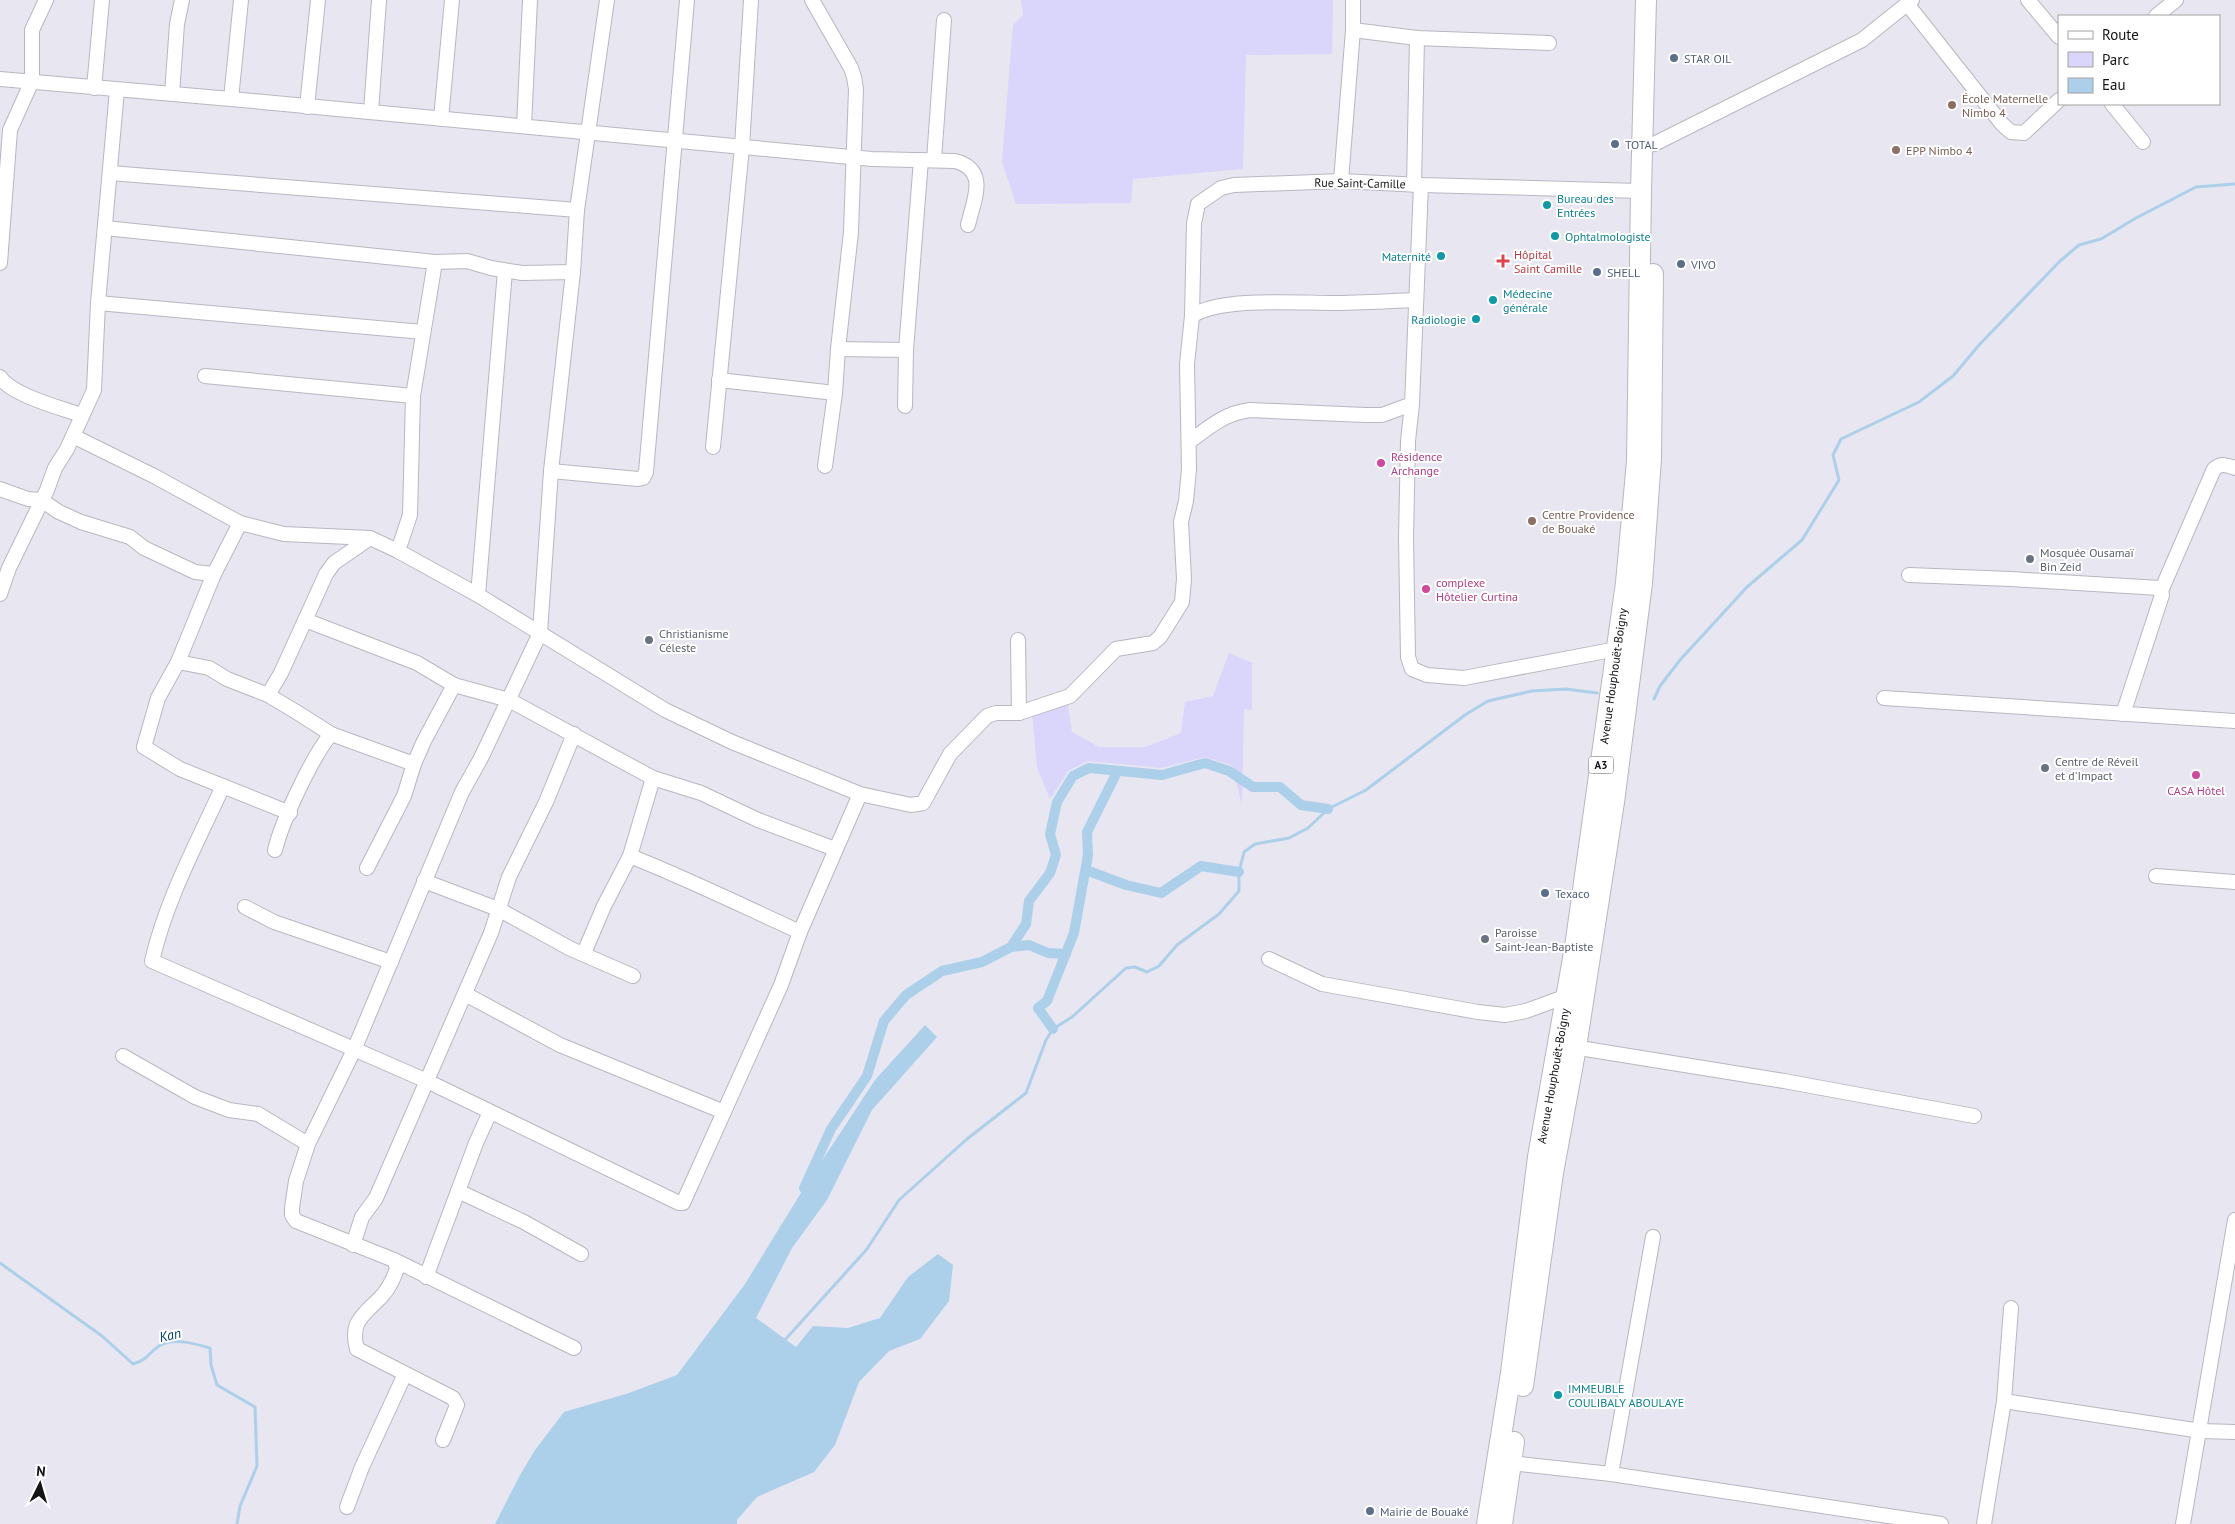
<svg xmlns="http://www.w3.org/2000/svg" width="2235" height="1524" viewBox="0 0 2235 1524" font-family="'PT Sans',sans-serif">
<rect width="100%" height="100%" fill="#e7e6f1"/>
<g fill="#dad5fa">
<polygon points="1021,0 1333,0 1332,54 1246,55 1243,169 1133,179 1131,203 1016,204 1002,162 1013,25 1023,15"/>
<polygon points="1229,653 1252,663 1252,710 1244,709 1242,805 1232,765 1205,757 1161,768 1088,761 1068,771 1050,799 1037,767 1032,713 1068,705 1072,732 1099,747 1146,747 1181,733 1185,702 1213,696"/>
</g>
<polygon fill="#acd0ea" points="925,1025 937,1037 872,1110 827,1200 792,1248 756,1318 796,1347 813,1326 848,1328 880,1318 908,1277 938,1254 953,1265 949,1301 920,1339 889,1351 859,1382 835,1445 814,1472 757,1497 737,1520 737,1524 495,1524 520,1475 535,1450 564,1412 629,1393 677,1375 745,1284 804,1188 875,1080"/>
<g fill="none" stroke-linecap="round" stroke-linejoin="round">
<g stroke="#acd0ea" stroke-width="3">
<polyline points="1654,699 1660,686 1680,660 1747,587 1802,540 1839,480 1833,455 1841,439 1919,402 1953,376 1980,344 2060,261 2079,245 2101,239 2136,218 2196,187 2235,184"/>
<path d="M0,1263L102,1336L133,1364C149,1359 147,1354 159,1346C174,1337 195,1344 210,1348L211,1365L217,1385L255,1407L257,1466L240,1506L237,1524"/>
<polyline points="784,1341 867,1249 899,1200 967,1139 1026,1093 1046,1040 1053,1029 1072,1017 1126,968 1135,967 1147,972 1159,966 1177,945 1219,914 1239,891 1239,872 1244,852 1255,844 1289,838 1308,828 1328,809 1366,790 1465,715 1488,701 1532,691 1566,689 1597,693"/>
</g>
<g stroke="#acd0ea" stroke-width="10">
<polyline points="1086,870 1126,885 1161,893 1201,866 1239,872"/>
<polyline points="1011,947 1026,924 1029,901 1050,873 1056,855 1050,834 1057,802 1073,776 1089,768 1162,775 1205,763 1229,771 1253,787 1280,787 1301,805 1328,809"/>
<polyline points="1053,1029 1038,1008 1047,1001 1074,933 1088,855 1087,832 1117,772"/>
<polyline points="804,1188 831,1129 867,1076 884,1021 906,995 942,971 982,962 1011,947 1029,945 1048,953 1066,954"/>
</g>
<g stroke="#b8b7c1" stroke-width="16">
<g id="minor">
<polyline points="812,0 851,68 854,77 856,89 851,232 838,349 835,393 825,466"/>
<polyline points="2028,0 2059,37"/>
<polyline points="1908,5 2002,124 2011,132 2024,133 2059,100"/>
<polyline points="2156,16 2176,0"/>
<polyline points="1353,30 1417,38 1549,43"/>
<path d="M0,79L231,99L872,159L955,161C989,170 974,199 968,225"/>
<polyline points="94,88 102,0"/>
<polyline points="172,94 177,24 182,0"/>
<polyline points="231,99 241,0"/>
<polyline points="2112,104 2143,142"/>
<polyline points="307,107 318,0"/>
<polyline points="371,112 379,0"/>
<polyline points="441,119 452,0"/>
<polyline points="524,126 530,0"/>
<polyline points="1642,147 1654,144 1862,40 1912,0"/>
<polyline points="934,160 944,20"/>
<polyline points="110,173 577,210"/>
<polyline points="1341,181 1353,30 1353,0"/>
<polyline points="1414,185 1417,38"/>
<polyline points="1421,185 1412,404 1408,441 1406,538 1408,657 1412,669 1427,675 1464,678 1617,649"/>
<polyline points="105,228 435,262 467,261 491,268 522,273 573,272"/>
<polyline points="0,263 10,130 32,81 32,30 46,0"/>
<polyline points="98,303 423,332"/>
<path d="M1192,316C1220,297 1297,303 1332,303C1360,303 1388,301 1416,300"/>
<polyline points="838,349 906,350"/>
<polyline points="205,376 413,396"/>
<path d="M0,377C11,395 61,408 81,415"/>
<polyline points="719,380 835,393"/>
<polyline points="905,406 906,350 921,160"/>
<polyline points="73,436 154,476 240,523 284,534 370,538 398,551 478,595 665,710 732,742 860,794 911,805 923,803 950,754 987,716 996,713 1019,713 1070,696 1116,649 1153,643 1160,637 1182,602 1184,579 1181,522 1186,501 1189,469 1187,364 1192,316 1194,223 1198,204 1221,188 1234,185 1341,181 1421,185 1641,191"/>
<path d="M1189,442C1209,427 1225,413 1250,410L1365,415H1382L1412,404"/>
<polyline points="713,447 742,147 751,0"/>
<polyline points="551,471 638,479 643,478 646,472 687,0"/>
<polyline points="0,489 28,499 41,500 59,512 81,522 130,537 144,548 195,572 214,574"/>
<polyline points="240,523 214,574 178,662 158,698 144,747 180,769 290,813"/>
<polyline points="398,551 410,515 413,396 435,262"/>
<polyline points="1909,575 2011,579 2159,588 2162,595 2123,714"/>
<path d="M2161,591L2214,469C2221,463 2227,465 2235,468"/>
<polyline points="0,594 9,568 47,490 55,468 67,449 94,390 98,303 117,90"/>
<polyline points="478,595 505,271"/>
<polyline points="305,620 417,663 454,685 509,700 653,778 701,793 758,820 835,849"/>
<polyline points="1018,640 1019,713"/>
<polyline points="178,662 209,668 227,679 268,695 298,713 331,734 414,764"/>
<polyline points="268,695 281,673 326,574 334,563 370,538"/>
<polyline points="1884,698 2235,721"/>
<path d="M223,786C197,843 166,900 152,961L427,1081L679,1203H683L781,985L800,932L860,794"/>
<path d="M275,850C282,821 312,757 331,734"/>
<path d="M630,856C688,879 743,906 800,932"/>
<polyline points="367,868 404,796 414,764 424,741 454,685"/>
<polyline points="2156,876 2235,882"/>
<polyline points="424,881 498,909 571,949 633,976"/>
<polyline points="245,907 274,922 391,962"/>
<polyline points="584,953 604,906 630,856 653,778"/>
<polyline points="1269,959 1322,984 1478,1012 1505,1015 1526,1011 1567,996"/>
<polyline points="465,994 560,1045 724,1112"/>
<polyline points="1567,1046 1784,1081 1974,1116"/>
<polyline points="123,1056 195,1097 229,1110 258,1114 308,1144"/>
<polyline points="458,1191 524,1222 581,1254"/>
<polyline points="353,1245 362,1217 376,1198 491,933 509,877 546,802 574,734"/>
<path d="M394,1260L397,1268C394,1278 389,1288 382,1296C365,1314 349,1321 357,1349L453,1398L457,1405L443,1440"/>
<polyline points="426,1277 476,1143 490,1112"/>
<polyline points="574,1348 394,1260 296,1221 292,1215 292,1208 296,1181 308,1144 354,1050 462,792 481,758 540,633 551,471 573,272 577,210 607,0"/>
<polyline points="2004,1401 2201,1431 2235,1432"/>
<polyline points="1511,1463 1611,1474 1941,1524"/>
<polyline points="1611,1474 1653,1237"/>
<polyline points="347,1507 362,1467 405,1374"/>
<polyline points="1984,1524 2004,1401 2011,1308"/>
<polyline points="2183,1524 2235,1220"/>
</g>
</g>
<g stroke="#b8b7c1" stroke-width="22">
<g id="highway">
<polyline points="1523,1386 1553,1173 1576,1047 1614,802 1642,583 1651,459 1653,274"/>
<polyline points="1487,1524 1511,1373 1538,1157 1575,947 1626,583 1637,461 1641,191 1646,0"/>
<polyline points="1502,1524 1514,1442"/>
</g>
</g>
<use href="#minor" stroke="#fff" stroke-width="14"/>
<use href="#highway" stroke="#fff" stroke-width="20"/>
</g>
<g fill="#5c6f8a" stroke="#fff" stroke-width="2">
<circle cx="1674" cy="58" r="5"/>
<circle cx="1615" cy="144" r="5"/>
<circle cx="1681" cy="264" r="5"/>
<circle cx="1597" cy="272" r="5"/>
<circle cx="1545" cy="893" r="5"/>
<circle cx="1370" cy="1511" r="5"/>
</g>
<g fill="#8d6e63" stroke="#fff" stroke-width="2">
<circle cx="1952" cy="105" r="5"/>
<circle cx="1896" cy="150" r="5"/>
<circle cx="1532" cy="521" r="5"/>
</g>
<g fill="#0f9aa8" stroke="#fff" stroke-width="2">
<circle cx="1547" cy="205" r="5"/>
<circle cx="1555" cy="236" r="5"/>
<circle cx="1441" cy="256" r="5"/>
<circle cx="1493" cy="300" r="5"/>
<circle cx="1476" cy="319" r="5"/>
<circle cx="1558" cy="1395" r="5"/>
</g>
<path fill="#e0444e" stroke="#fff" stroke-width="2" d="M1500.5 253.5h5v5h5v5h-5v5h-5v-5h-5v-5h5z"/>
<g fill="#d1479c" stroke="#fff" stroke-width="2">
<circle cx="1381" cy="463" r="5"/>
<circle cx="1426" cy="589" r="5"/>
<circle cx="2196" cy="775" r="5"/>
</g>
<g fill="#6b7280" stroke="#fff" stroke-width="2">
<circle cx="2030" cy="559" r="5"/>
<circle cx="649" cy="640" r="5"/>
<circle cx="2045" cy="768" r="5"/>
<circle cx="1485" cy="939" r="5"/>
</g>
<g text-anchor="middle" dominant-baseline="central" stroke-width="4" stroke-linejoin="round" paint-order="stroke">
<rect fill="#fff" stroke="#5a5a5d" stroke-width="1" x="1588.5" y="756.5" width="25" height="17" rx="4"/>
<g font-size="11" font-weight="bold" fill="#141417">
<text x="1601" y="765">A3</text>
</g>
<g font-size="12" fill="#4e5e75" stroke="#fff" text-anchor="start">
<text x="1684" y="58">STAR OIL</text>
<text x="1625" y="144">TOTAL</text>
<text x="1691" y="264">VIVO</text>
<text x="1607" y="272">SHELL</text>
<text x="1555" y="893">Texaco</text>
<text x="1380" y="1511">Mairie de Bouaké</text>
</g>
<g font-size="12" fill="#785e54" stroke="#fff" text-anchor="start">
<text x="1962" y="98">École Maternelle<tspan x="1962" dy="14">Nimbo 4</tspan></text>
<text x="1906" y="150">EPP Nimbo 4</text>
<text x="1542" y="514">Centre Providence<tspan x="1542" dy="14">de Bouaké</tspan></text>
</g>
<g font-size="12" fill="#141417" stroke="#fff">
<text transform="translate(1360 183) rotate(1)">Rue Saint-Camille</text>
<text transform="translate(1613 676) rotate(-82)">Avenue Houphouët-Boigny</text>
<text transform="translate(1553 1076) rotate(-80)">Avenue Houphouët-Boigny</text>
</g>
<g font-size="12" fill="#0d838f" stroke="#fff" text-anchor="start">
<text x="1557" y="198">Bureau des<tspan x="1557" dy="14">Entrées</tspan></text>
<text x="1565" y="236">Ophtalmologiste</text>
<text x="1431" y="256" text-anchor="end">Maternité</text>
<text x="1503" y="293">Médecine<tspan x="1503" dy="14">générale</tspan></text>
<text x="1466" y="319" text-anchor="end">Radiologie</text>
<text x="1568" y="1388">IMMEUBLE<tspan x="1568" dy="14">COULIBALY ABOULAYE</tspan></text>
</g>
<g font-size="12" fill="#be3a42" stroke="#fff" text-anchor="start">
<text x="1514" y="254">Hôpital<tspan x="1514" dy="14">Saint Camille</tspan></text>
</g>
<g font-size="12" fill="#b23c85" stroke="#fff" text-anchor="start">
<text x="1391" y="456">Résidence<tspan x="1391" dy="14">Archange</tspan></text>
<text x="1436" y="582">complexe<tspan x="1436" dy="14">Hôtelier Curtina</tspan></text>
<text x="2196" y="790" text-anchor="middle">CASA Hôtel</text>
</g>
<g font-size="12" fill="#5b616d" stroke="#fff" text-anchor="start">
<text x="2040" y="552">Mosquée Ousamaï<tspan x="2040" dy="14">Bin Zeid</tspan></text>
<text x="659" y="633">Christianisme<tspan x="659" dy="14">Céleste</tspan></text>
<text x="2055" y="761">Centre de Réveil<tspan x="2055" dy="14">et d'Impact</tspan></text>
<text x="1495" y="932">Paroisse<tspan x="1495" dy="14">Saint-Jean-Baptiste</tspan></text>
</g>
<g font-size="14" font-style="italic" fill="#014465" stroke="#fff">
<text transform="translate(170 1335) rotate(-13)">Kan</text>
</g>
</g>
<rect x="2058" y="15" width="162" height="90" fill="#ffffff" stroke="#a1a1a2"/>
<rect x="2068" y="31" width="25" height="8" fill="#ffffff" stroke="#a1a1a2"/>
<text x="2102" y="40" font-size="15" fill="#141417">Route</text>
<rect x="2068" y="52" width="25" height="15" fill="#dad5fa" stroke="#a1a1a2"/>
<text x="2102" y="65" font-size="15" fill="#141417">Parc</text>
<rect x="2068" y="78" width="25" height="15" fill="#acd0ea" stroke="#a1a1a2"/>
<text x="2102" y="90" font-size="15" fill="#141417">Eau</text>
<g transform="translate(40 1484) rotate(5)" stroke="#ffffff" stroke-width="4" paint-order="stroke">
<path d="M0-4L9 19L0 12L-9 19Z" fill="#141417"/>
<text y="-8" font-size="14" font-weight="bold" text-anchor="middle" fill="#141417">N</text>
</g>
</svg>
